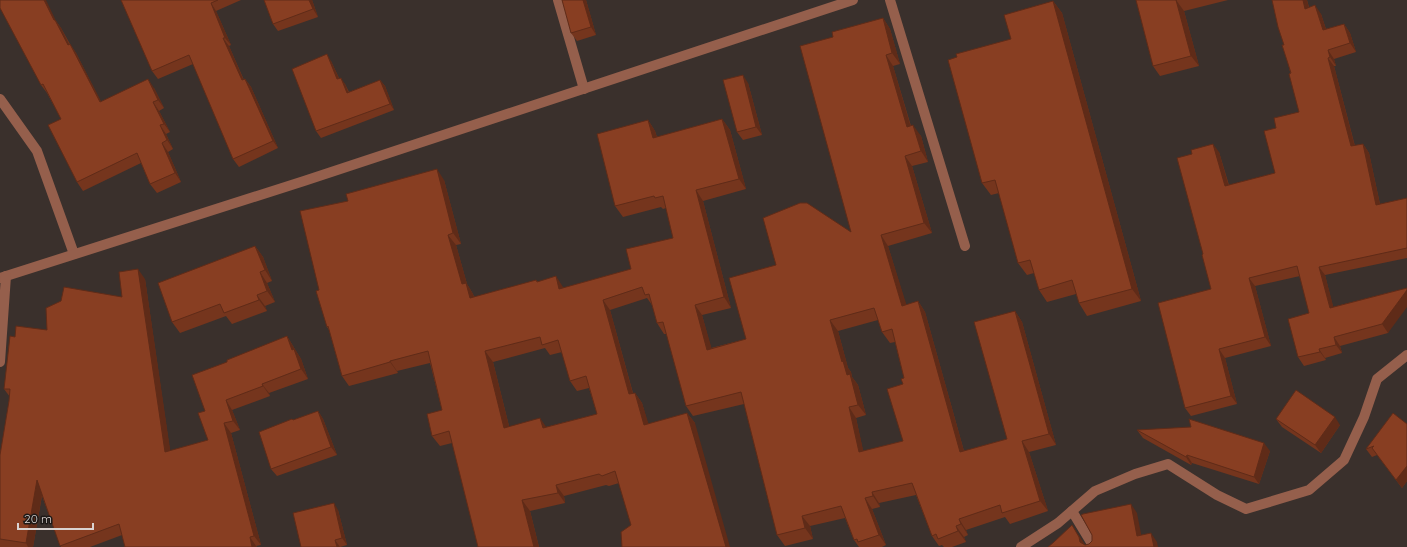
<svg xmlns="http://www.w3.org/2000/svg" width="1407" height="547" viewBox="0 0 1407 547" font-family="Quicksand,sans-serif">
<rect width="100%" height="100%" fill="#3a302c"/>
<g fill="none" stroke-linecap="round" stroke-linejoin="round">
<g stroke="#955f4c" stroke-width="10">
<polyline points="558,0 584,89"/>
<polyline points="890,0 965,246"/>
<polyline points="0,99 37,151 74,254"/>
<polyline points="0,278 304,181 853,0"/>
<polyline points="0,362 6,276"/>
<polyline points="1072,511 1092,544 1092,547"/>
<polyline points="1021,547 1058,523 1095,491 1135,474 1168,464 1217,495 1246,509 1309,490 1344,460 1364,417 1377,379 1407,355"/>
</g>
</g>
<g fill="#75351d" fill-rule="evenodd">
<polygon points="121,0 241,0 216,11 231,45 229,46 244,80 245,79 251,87 278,148 239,167 233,159 193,64 158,79 152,71"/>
<polygon points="264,0 312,0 318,17 278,31 273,24"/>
<polygon points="586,0 596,35 577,41 571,33"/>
<polygon points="1136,0 1228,0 1184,11 1199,66 1160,76 1153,66"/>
<polygon points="1307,0 1309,7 1321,14 1326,29 1344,24 1350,33 1356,52 1334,59 1336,66 1334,66 1355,146 1363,144 1369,153 1380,204 1407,198 1407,258 1325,275 1333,307 1407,288 1388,333 1340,346 1342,353 1325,358 1326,360 1304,366 1298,357 1309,313 1300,276 1255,286 1271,346 1225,358 1237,404 1191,416 1185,408 1211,289 1203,254 1219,152 1229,185 1275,173 1276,128 1299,112 1284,45"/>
<polygon points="1053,1 1062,13 1141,301 1087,316 1079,303 1076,294 1047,302 1039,290 1034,273 1027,275 1018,263 999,193 991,195 982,183 957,57 1011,39"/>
<path d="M883,18L890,29L900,64L893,66L911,126L921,136L928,162L912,166L932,233L888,246L906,305L918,301L925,312L964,451L1007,439L1015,311L1022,322L1056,445L1029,452L1048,511L1010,524L1005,517L966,530L968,535L964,537L966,542L952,547H944L942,545L939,546L932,536L916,495L879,503L880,507L872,509L886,545L882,547H859L854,540L845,518L810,526L813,539L785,546L777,535L744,404L693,416L686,406L667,334H664L657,323L652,305L647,298L610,310L633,393H635L642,403L648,424L687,413L695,423L631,525L619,483L609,486L606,485L564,496L565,503L530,511L539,547H478L452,443L440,446L432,436L442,410L430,363L397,371L398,373L349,386L342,376L329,330L327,327L319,290L444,180L461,244L456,245L467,284L473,294L474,297L536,280L537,281L563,288L631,269L673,238L666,208L663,209L661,207L623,217L615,206L648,120L655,131L657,137L722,119L730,130L746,189L703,201L731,308L702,315L711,348L746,339L776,265L851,232L833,37ZM878,320L882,332L890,343L895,342L904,378L903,384V441L863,451L856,418L866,415L858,385L852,377L851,372L848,368L838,331ZM545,348L550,355L562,352L570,381L577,391L589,388L597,414L546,427L509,426L493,362Z"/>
<polygon points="56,21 61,28 70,44 76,53 101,102 154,88 164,108 159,111 170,132 166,134 173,149 168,152 181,182 157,193 150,184 141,163 83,191 77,182 61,119 47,93 41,85"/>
<polygon points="331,61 339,78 345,84 349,92 380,80 385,86 394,110 321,138 316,131"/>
<polygon points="748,83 762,135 743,140 737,132"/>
<polygon points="255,246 263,257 272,281 267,283 275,302 265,306 267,311 232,324 226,316 180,333 172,322"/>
<polygon points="145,279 170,451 208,440 205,411 227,362 287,336 296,351 301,359 308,379 269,393 270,396 232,410 240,430 231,433 261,545 256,546 257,547 125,547 122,535 90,547 61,547 42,496 33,547 0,547 0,455 9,401 10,397 4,389 15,337 47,330 122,297"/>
<polygon points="318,411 323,419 337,455 277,476 271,469 293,420"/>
<polygon points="1276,419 1340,425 1321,453 1282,427"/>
<polygon points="1407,424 1407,481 1402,488 1377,455 1372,457 1366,449"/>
<polygon points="1137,430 1270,451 1259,484 1192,463 1191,465 1143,438"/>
<polygon points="338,510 347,545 340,547 301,547"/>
</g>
<g fill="#5f2b18">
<polygon points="44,0 46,0 56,21 61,28 74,54 68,45 54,20"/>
<polygon points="309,0 312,0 318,17 313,9"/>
<polygon points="583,0 586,0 596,35 591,27"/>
<polygon points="1176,0 1184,11 1199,66 1191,56"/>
<polygon points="1303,0 1307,0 1311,17 1305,9"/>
<polygon points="1053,1 1062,13 1141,301 1132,289"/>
<polygon points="211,3 216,11 231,45 225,38"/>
<polygon points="1315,5 1321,14 1329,39 1323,30"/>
<polygon points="883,18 890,29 900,64 892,53"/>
<polygon points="1344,24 1350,33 1356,52 1350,43"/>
<polygon points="223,38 229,46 247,88 242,80"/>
<polygon points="70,44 76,53 106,111 100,102"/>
<polygon points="1328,50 1334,59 1336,66 1330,57"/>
<polygon points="327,54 331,61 342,85 337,79"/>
<polygon points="886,55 893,66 914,138 907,127"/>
<polygon points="1328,58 1334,66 1357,155 1351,146"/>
<polygon points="743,75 748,83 762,135 756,127"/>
<polygon points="341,78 345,84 351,99 347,93"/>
<polygon points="148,79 154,88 164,108 158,100"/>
<polygon points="245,79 251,87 278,148 273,141"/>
<polygon points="380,80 385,86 394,110 390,104"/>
<polygon points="153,102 159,111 170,132 164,124"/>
<polygon points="722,119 730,130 746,189 739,179"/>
<polygon points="648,120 655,131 660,148 653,138"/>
<polygon points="160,125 166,134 173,149 167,140"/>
<polygon points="913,125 921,136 928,162 921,151"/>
<polygon points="162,143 168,152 181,182 175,173"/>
<polygon points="1213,144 1219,152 1231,194 1225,186"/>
<polygon points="1363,144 1369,153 1382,214 1376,205"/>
<polygon points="905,156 912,166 932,233 924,223"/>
<polygon points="437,169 444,180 461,244 453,233"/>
<polygon points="696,190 703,201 731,308 724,297"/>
<polygon points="448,235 456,245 467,284 473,294 477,309 470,298 462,284"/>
<polygon points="881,235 888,246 910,316 902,306"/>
<polygon points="255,246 263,257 272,281 265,270"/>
<polygon points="1319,267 1325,275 1336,317 1330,308"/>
<polygon points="138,269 145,279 172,462 165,452"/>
<polygon points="260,272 267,283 275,302 267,291"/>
<polygon points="556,276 563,287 567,299 559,289"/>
<polygon points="1249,278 1255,286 1271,346 1265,337"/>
<polygon points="1407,290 1407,307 1388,333 1382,324"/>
<polygon points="257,295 265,306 267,311 259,300"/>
<polygon points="603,300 610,310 636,405 629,394"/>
<polygon points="918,301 925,312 967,462 960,452"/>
<polygon points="695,305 702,315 715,360 707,350"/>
<polygon points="1015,311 1022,322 1056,445 1049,434"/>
<polygon points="830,320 838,331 848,368 851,372 852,377 858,385 866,415 858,405 842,362"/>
<polygon points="287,336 296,351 301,359 308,379 301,369 292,350"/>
<polygon points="1334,337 1340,346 1342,353 1336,345"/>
<polygon points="1219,349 1225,358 1237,404 1231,396"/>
<polygon points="1319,349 1325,358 1326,360 1320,352"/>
<polygon points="485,351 493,362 512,438 504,428"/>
<polygon points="390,361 397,371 398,373 390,362"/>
<polygon points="262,384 269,393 270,396 263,386"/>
<polygon points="635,393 642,403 652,435 644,425"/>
<polygon points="226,400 232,410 240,430 233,421"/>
<polygon points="849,407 856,418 866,463 859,452"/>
<polygon points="318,411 323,419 337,455 331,447"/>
<polygon points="687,413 695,423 730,547 726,547"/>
<polygon points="1335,417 1340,425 1321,453 1315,445"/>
<polygon points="540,418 547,428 543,428"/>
<polygon points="224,423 231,433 261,545 254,536"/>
<polygon points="1022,441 1029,452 1048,511 1040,501"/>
<polygon points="1264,443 1270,451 1259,484 1254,477"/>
<polygon points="1187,455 1192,463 1191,465 1186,457"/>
<polygon points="1407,466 1407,481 1402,488 1396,480"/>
<polygon points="37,480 43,489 33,547 28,547 26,543"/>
<polygon points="556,485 564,496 565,503 558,493"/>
<polygon points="872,492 879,503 880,507 873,496"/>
<polygon points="865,498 872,509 886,545 879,535"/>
<polygon points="522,500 530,511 539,547 534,547"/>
<polygon points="334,503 338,510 347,545 342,538"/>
<polygon points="1131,504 1137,513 1143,544 1137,536"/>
<polygon points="802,516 810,526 813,539 805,528"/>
<polygon points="959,519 966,530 968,535 961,524"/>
<polygon points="1072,525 1086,546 1080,542"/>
<polygon points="956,526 964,537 966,542 958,531"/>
<polygon points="1151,533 1157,542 1158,547 1154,547"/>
<polygon points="250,537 256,546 257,547 252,547"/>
<polygon points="335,540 340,547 337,547"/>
</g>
<g fill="#883e22" stroke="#5f2b18" fill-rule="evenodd">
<polygon points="0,0 44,0 54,20 55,20 68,45 70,44 100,102 148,79 158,100 153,102 164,124 160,125 167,140 162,143 175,173 150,184 137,153 77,182 48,125 61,119 43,84 41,85 0,8"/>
<polygon points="121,0 218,0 211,3 225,38 223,38 242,80 245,79 273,141 233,159 189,55 152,71"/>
<polygon points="264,0 309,0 313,9 273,24"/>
<polygon points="562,0 583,0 591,27 571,33"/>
<polygon points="1136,0 1177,0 1176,0 1191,56 1153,66"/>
<polygon points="1272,0 1303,0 1305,9 1315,5 1323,30 1344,24 1350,43 1328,50 1330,57 1328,58 1351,146 1363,144 1376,205 1407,198 1407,248 1319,267 1330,308 1407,288 1407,290 1382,324 1334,337 1336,345 1319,349 1320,352 1298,357 1288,319 1309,313 1297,266 1249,278 1265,337 1219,349 1231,396 1185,408 1158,303 1211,289 1202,255 1203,254 1177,158 1192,154 1191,150 1213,144 1225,186 1275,173 1264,131 1276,128 1274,118 1299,112 1289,74 1291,73 1282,45 1284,45 1278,27"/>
<polygon points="1053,1 1132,289 1079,303 1072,280 1039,290 1030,260 1018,263 995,180 982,183 948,60 957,57 956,54 1011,39 1004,15"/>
<path d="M883,18L892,53L886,55L907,127L913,125L921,151L905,156L924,223L881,235L902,306L918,301L960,452L1007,439L974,322L1015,311L1049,434L1022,441L1040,501L1002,513L1000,505L959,519L961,524L956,526L958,531L938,539L936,534L932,536L912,483L872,492L873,496L865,498L879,535L858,542L857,539L854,540L841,506L802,516L805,528L777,535L741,392L686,406L663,322L657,323L649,294L645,295L642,287L603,300L629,394L635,393L644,425L687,413L726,547H622L621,532L631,525L615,471L602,476L599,474L556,485L558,493L522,500L534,547H478L449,431L432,436L427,414L442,410L428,351L390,361V362L342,376L328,326L327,327L316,291L319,290L300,211L348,201L346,194L437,169L453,233L448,235L462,284L466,283L470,298L536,280L537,282L556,276L559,289L631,269L626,249L673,238L663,196L655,198L654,196L615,206L597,134L648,120L653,138L722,119L739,179L696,190L724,297L695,305L707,350L746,339L729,278L776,265L763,218L800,203H807L851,232L800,46L833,37L832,32ZM874,308L882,332L892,329L904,378L901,379L903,384L887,389L903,441L859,452L849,407L858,405L850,374L847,375L843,361L842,362L830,320ZM540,337L542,345L558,340L570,381L586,376L597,414L543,428L540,418L504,428L485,351Z"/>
<polygon points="327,54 337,79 341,78 347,93 380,80 390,104 316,131 292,69"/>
<polygon points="743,75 756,127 737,132 723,80"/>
<polygon points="255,246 265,270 260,272 267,291 257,295 259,300 224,313 220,304 172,322 158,283"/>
<polygon points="138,269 165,452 208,440 198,413 205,411 192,375 227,362 227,360 287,336 292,350 294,349 301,369 262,384 263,386 226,400 233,421 224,423 254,536 250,537 252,547 125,547 119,524 60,546 37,480 26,543 0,539 0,455 9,401 10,389 4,389 10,336 15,337 16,326 47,330 46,308 61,301 64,287 122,297 119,272"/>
<polygon points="1296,390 1335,417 1315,445 1276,419"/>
<polygon points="318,411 331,447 271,469 259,432 292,419 293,420"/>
<polygon points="1393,413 1407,424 1407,466 1396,480 1372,448 1374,446 1366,449"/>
<polygon points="1189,419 1264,443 1254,477 1187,455 1186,457 1137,430 1191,427"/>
<polygon points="334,503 342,538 335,540 337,547 301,547 293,513"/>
<polygon points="1131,504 1137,536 1151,533 1154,547 1048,547 1054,542 1072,525 1079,537 1080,542 1085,545 1089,544 1092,541 1092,535 1081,515 1083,514"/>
</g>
<path d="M18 523v6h75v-6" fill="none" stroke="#dad3d1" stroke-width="2"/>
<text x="24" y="523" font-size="12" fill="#dad3d1" stroke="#1d1917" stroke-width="3" paint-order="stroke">20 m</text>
</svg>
